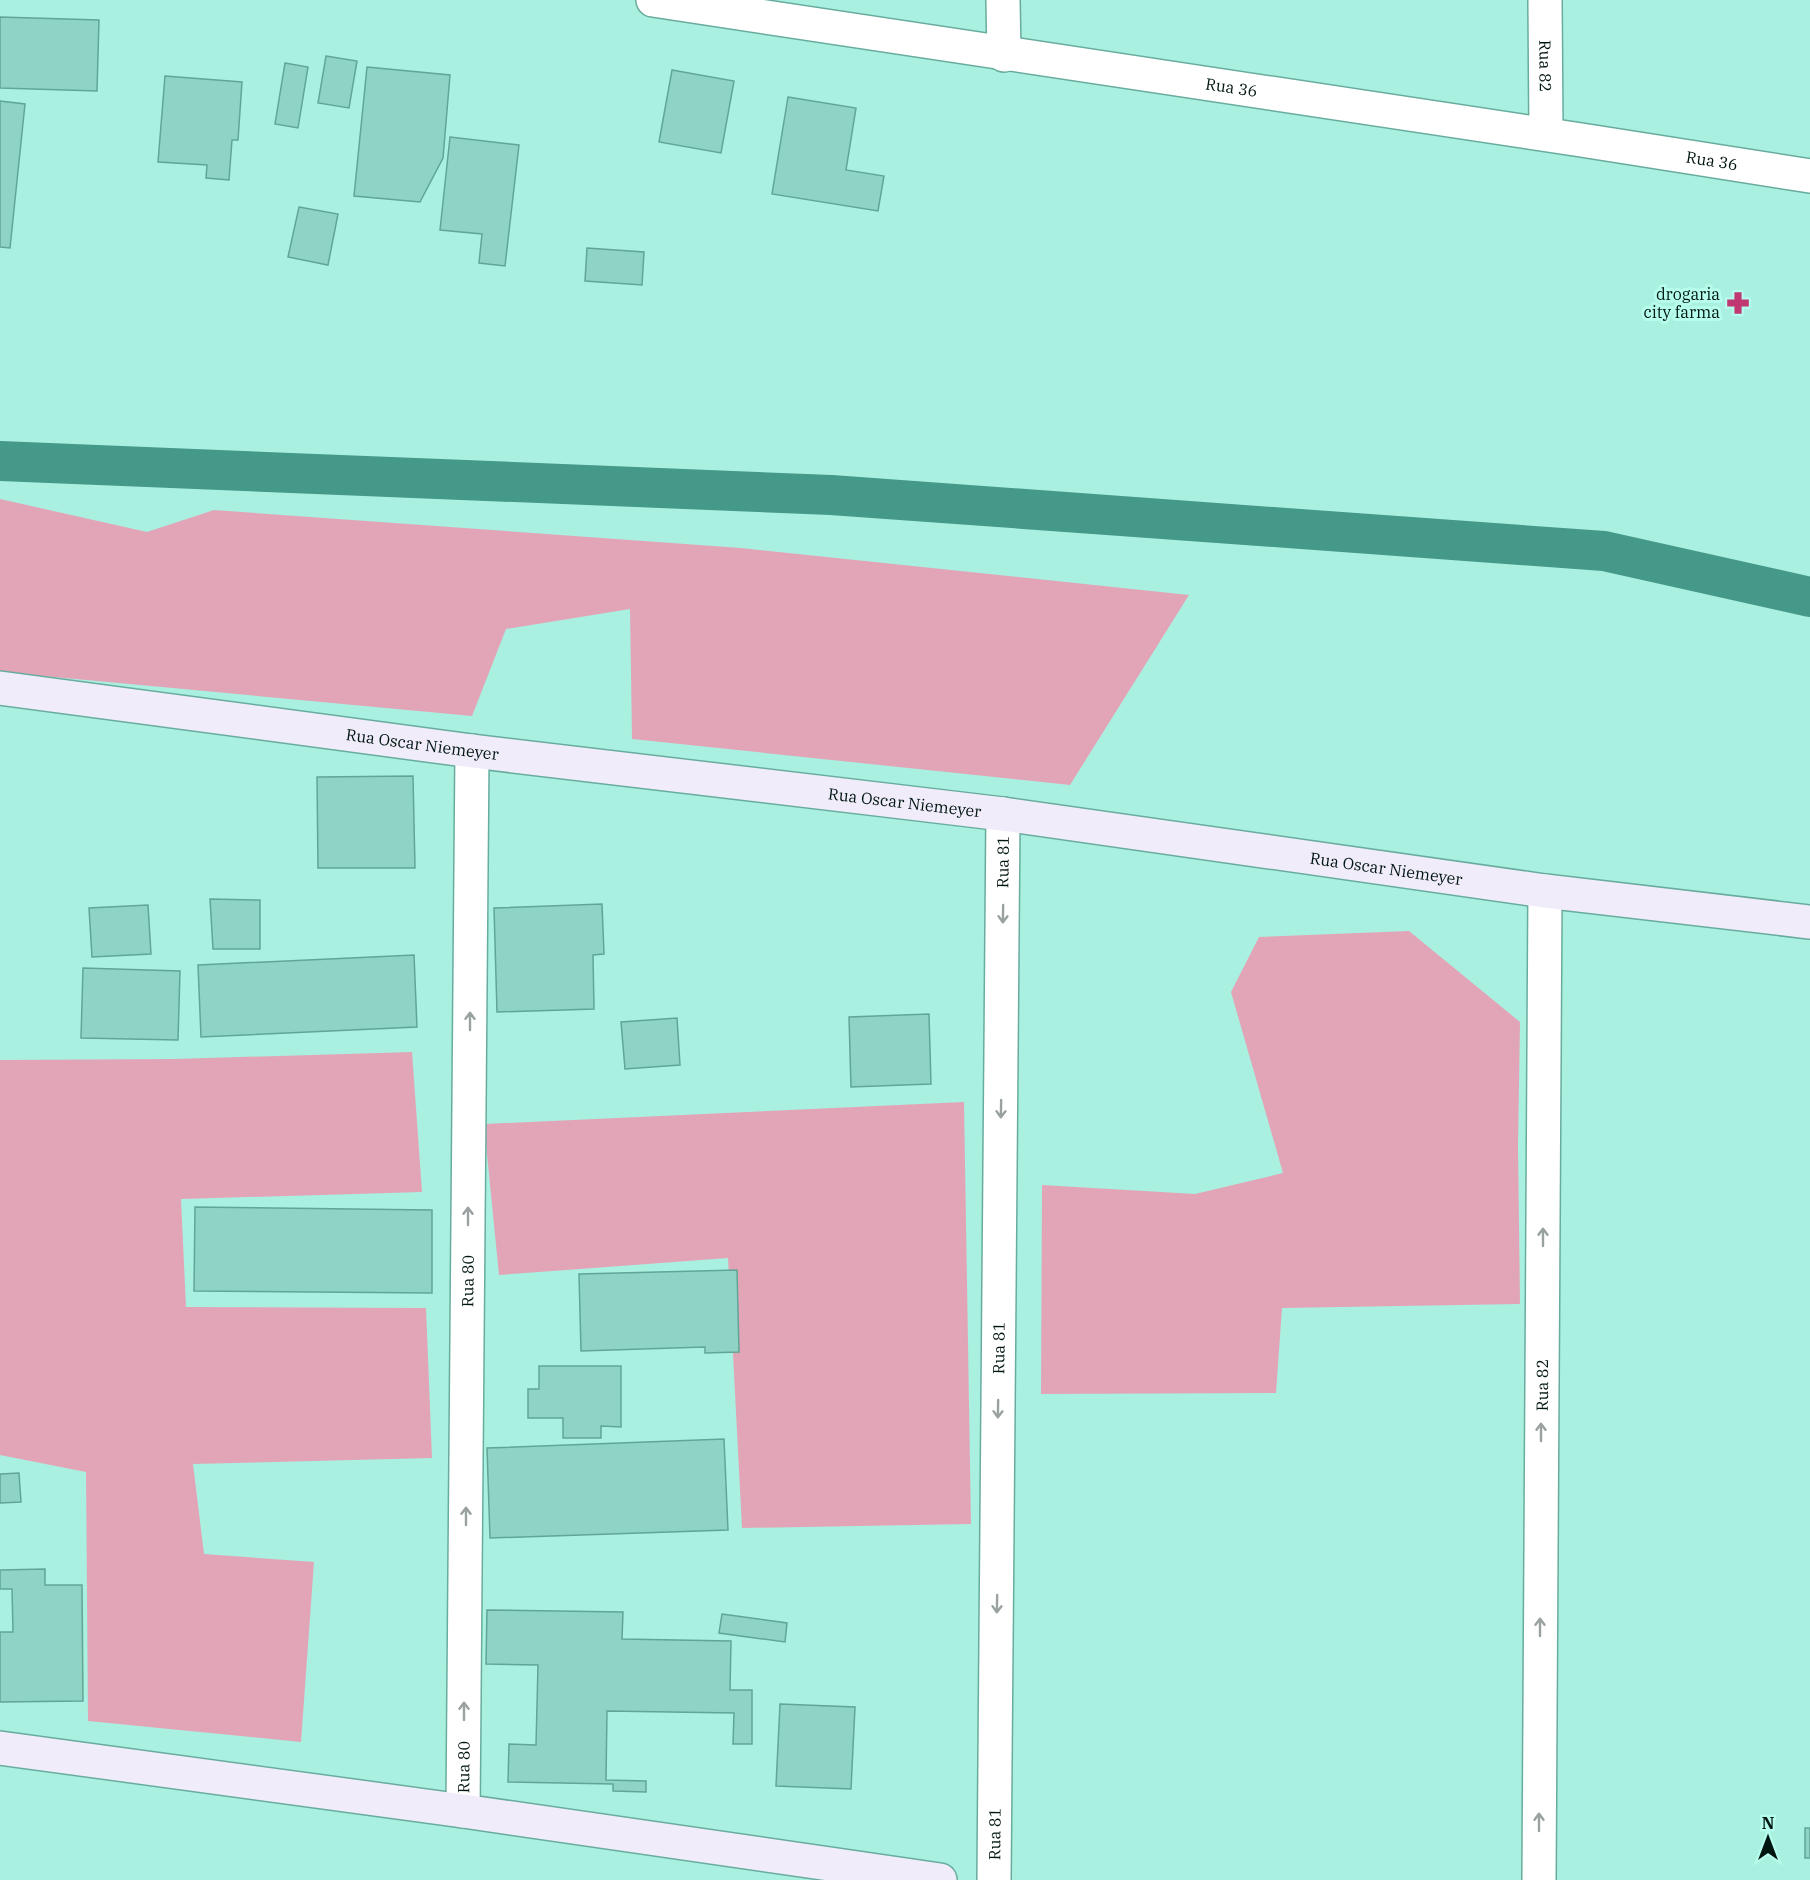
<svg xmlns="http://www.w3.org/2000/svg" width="1810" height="1880" viewBox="0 0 1810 1880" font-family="'IBM Plex Serif',serif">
<rect width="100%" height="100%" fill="#aaf0e0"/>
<g fill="#e2a5b8">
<polygon points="0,499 147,532 214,510 741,548 1189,595 1070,785 632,739 630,609 506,629 472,716 0,672"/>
<polygon points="1409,931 1520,1022 1518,1146 1520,1304 1282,1308 1276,1393 1041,1394 1042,1185 1195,1194 1283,1173 1231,992 1259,937"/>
<polygon points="412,1052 422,1192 181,1199 186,1307 426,1308 432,1458 193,1464 204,1554 314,1562 301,1742 88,1721 86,1472 0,1455 0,1060 174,1059"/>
<polygon points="964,1102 971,1524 742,1528 728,1258 499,1275 484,1124"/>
</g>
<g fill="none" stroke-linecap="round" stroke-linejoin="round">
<polyline stroke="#459988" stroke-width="40" points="0,461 831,495 1604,551 1810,597"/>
</g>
<g fill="#8ed3c4" stroke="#61a597" stroke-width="1.5">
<polygon points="0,17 99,20 97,91 0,88"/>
<polygon points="326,56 357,61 349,108 318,103"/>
<polygon points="285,63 308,67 298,128 275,124"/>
<polygon points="367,67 450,75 443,158 420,202 354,196"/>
<polygon points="672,70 734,81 721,153 659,142"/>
<polygon points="165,76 242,82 238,140 232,140 229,180 206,178 207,165 158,162"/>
<polygon points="788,97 856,108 846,170 884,176 878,211 772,194"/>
<polygon points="0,101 25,104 10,248 0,247"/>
<polygon points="450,137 519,145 505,266 479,263 482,234 440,230"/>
<polygon points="299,207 338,214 328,265 288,257"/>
<polygon points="587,248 644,252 642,285 585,281"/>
<polygon points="413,776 415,868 318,868 317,777"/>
<polygon points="210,899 260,900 260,949 213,949"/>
<polygon points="602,904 604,954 593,955 594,1009 497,1012 494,908"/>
<polygon points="148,905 151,954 92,957 89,908"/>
<polygon points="414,955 417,1027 201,1037 198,965"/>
<polygon points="83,968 180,971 178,1040 81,1038"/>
<polygon points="929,1014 931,1084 851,1087 849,1017"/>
<polygon points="677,1018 680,1065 625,1069 621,1022"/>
<polygon points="195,1207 432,1210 432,1293 194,1291"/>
<polygon points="737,1270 739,1352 705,1353 705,1347 581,1351 579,1274"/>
<polygon points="539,1366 621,1366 621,1427 601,1426 601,1438 563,1438 563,1418 528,1418 528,1389 539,1389"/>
<polygon points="724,1439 728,1530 490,1538 487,1448"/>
<polygon points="19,1473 21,1502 0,1503 0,1474"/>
<polygon points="45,1569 45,1585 82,1585 83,1701 0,1702 0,1632 13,1632 12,1589 0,1589 0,1570"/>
<polygon points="487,1610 623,1612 622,1639 731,1641 730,1690 752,1690 752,1744 733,1744 734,1713 607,1711 606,1780 646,1781 646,1792 613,1791 613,1784 508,1782 509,1744 536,1745 538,1665 486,1664"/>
<polygon points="722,1614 787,1623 785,1642 719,1633"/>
<polygon points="780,1704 855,1707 851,1789 776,1786"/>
<rect x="1805" y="1828" width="5" height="30"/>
</g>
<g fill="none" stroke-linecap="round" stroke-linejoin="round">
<g stroke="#68ac9e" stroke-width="36">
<g id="street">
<path id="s1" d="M653,0C1039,60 1425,114 1810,176"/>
<polyline points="1003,0 1004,55"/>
<path id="s2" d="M1545,0L1546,133"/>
<path id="s3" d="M463,1811L472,751"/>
<path id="s4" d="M994,1880L1003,814"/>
<path id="s5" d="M1539,1880L1545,891"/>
</g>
</g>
<g stroke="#68ac9e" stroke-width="36">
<g id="secondary">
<path id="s6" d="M0,688L472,751L1003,814L1545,891L1810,922"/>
<polyline points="0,1748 463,1811 940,1880"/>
</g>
</g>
<use href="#street" stroke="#fff" stroke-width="33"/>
<use href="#secondary" stroke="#f1ecfa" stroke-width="33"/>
</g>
<defs><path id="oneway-shaft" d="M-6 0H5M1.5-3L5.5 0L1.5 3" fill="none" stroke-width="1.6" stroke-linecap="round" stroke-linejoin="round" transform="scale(1.5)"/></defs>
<g stroke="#99a2a0">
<use href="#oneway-shaft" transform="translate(1003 914) rotate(91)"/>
<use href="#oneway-shaft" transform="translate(470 1021) rotate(-90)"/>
<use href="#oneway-shaft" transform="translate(1001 1109) rotate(91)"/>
<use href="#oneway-shaft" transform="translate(468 1216) rotate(-90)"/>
<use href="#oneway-shaft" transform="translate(1543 1237) rotate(-90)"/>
<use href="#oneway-shaft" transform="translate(998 1409) rotate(91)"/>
<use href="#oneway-shaft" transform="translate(1541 1432) rotate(-90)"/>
<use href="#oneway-shaft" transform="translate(466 1516) rotate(-90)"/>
<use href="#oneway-shaft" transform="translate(997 1604) rotate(91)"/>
<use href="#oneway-shaft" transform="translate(1540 1627) rotate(-90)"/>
<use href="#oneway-shaft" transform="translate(464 1711) rotate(-90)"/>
<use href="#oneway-shaft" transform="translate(1539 1822) rotate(-90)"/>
</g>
<defs>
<g id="pharmacy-bare" transform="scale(1.8)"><path d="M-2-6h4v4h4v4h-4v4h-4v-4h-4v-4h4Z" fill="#c03772" stroke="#b7fded" stroke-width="2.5" paint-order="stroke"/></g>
</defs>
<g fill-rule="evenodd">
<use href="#pharmacy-bare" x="1738" y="303"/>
</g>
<g text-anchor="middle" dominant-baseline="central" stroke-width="6" stroke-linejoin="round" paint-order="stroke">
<g font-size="16" fill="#001611" stroke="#b7fded">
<text stroke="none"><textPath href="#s2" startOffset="66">Rua 82</textPath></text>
<text stroke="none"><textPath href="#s1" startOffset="585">Rua 36</textPath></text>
<text stroke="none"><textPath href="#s1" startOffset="1071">Rua 36</textPath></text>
<text stroke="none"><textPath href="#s6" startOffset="426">Rua Oscar Niemeyer</textPath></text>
<text stroke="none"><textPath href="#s6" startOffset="912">Rua Oscar Niemeyer</textPath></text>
<text stroke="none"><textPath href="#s4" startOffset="1018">Rua 81</textPath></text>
<text stroke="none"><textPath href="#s6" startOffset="1398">Rua Oscar Niemeyer</textPath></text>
<text stroke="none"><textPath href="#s3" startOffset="530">Rua 80</textPath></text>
<text stroke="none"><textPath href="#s4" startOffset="532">Rua 81</textPath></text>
<text stroke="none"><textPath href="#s5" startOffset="495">Rua 82</textPath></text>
<text stroke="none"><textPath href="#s3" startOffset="44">Rua 80</textPath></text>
<text stroke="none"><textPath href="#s4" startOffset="46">Rua 81</textPath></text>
</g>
<g font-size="16" fill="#001611" stroke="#b7fded" text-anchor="end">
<text x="1720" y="294">drogaria<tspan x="1720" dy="18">city farma</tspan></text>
</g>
</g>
<g transform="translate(1768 1838)" stroke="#b7fded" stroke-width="4.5" paint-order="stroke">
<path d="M0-4.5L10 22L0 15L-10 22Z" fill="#001611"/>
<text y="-9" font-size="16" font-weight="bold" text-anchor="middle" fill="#001611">N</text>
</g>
</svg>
